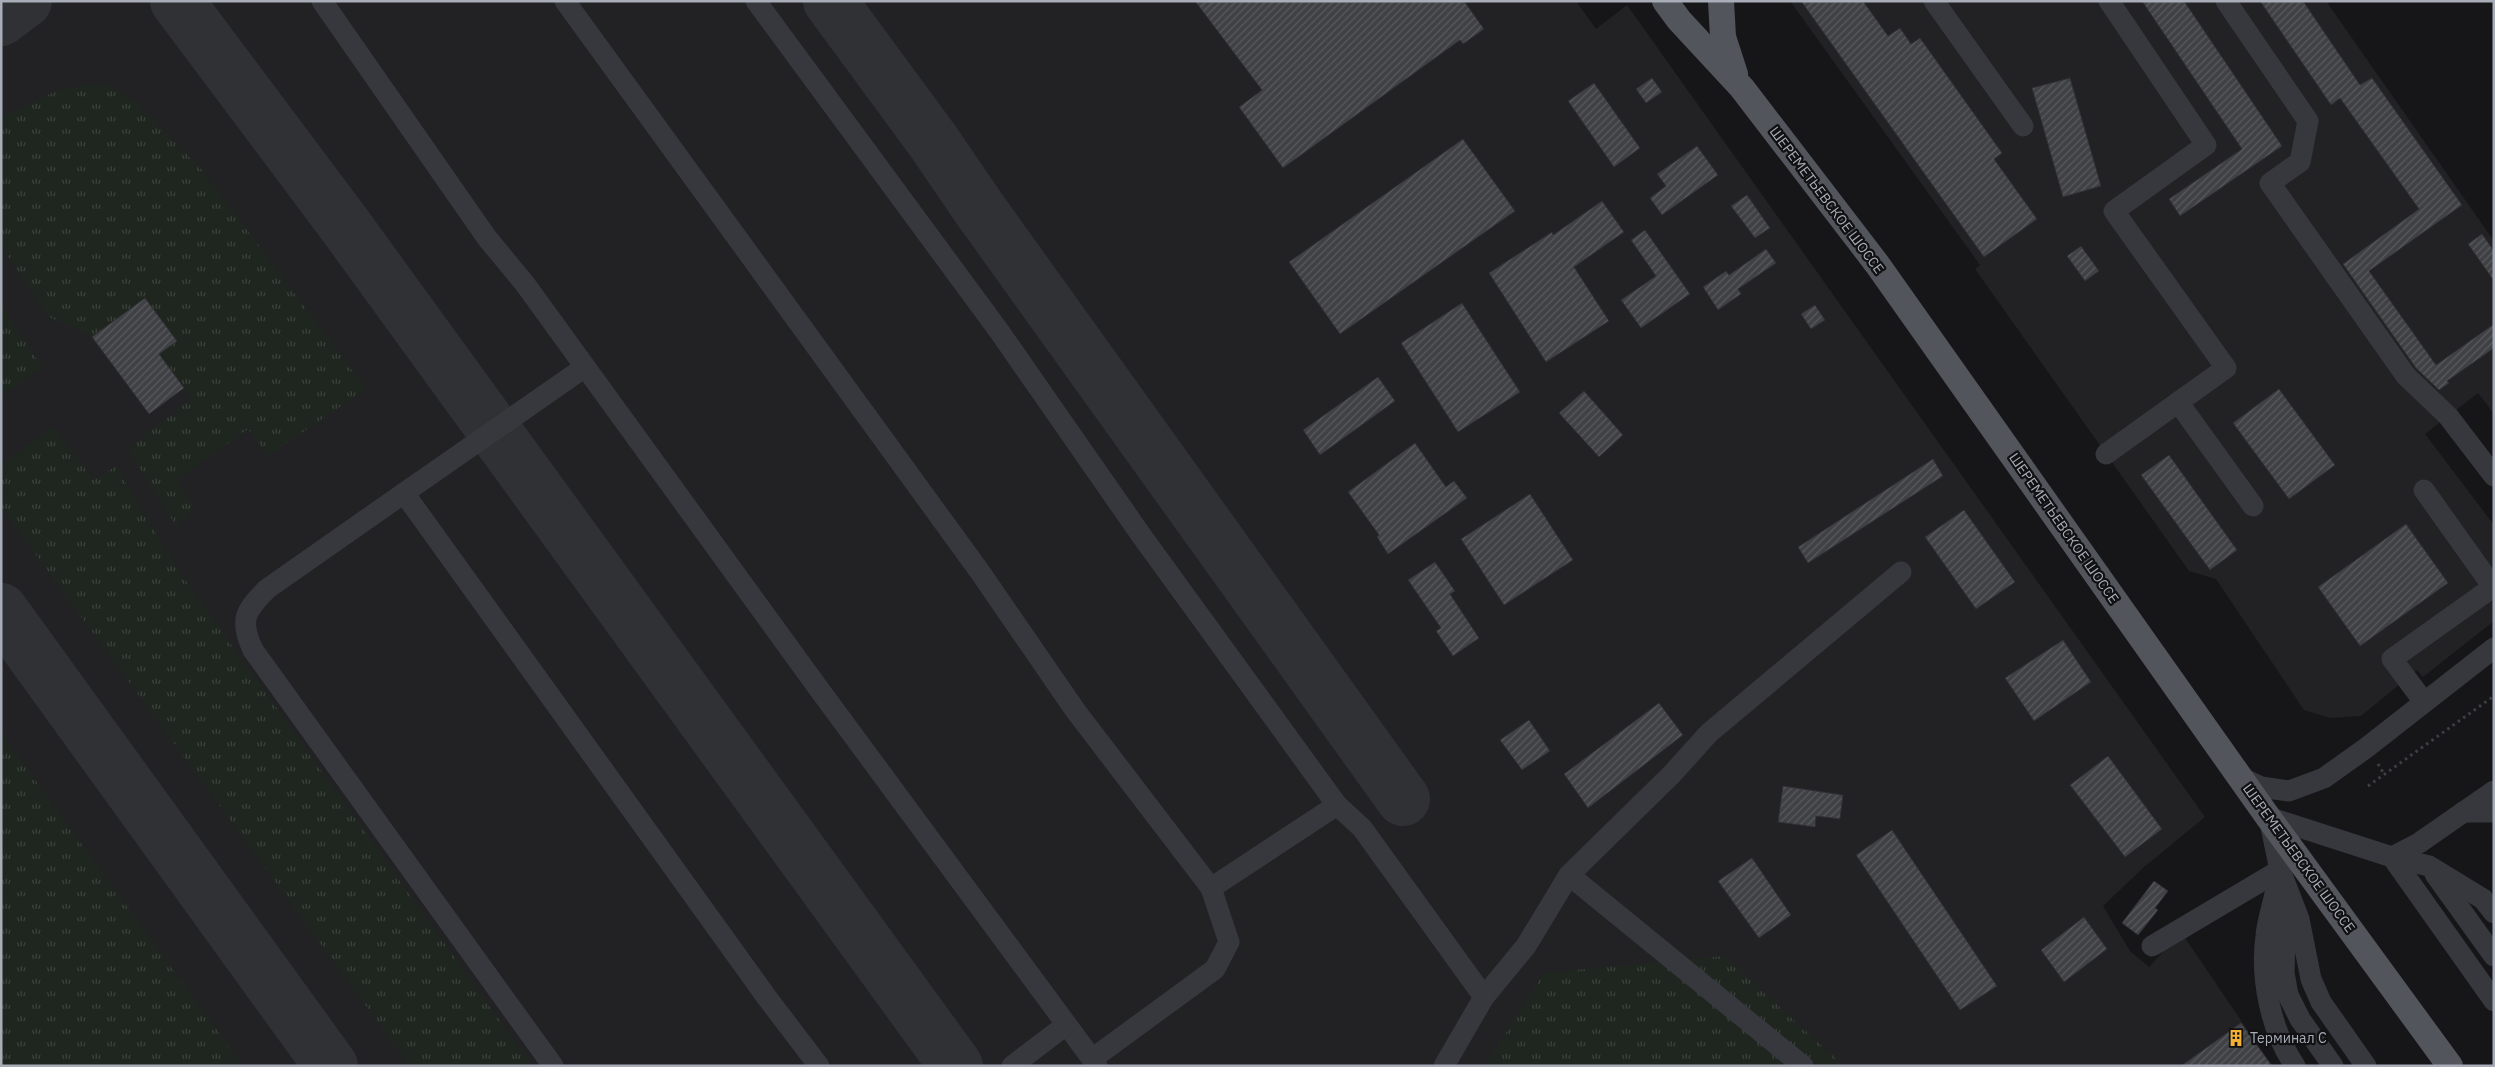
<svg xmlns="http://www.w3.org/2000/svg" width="2495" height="1067" viewBox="0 0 2495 1067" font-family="'IBM Plex Sans',sans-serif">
<defs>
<pattern id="grass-tufts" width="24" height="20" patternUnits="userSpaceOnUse" patternTransform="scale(1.25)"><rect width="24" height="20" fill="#1e261f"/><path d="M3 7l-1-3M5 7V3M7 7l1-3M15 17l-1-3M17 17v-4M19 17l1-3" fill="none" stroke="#3c433d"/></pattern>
<pattern id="building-hatch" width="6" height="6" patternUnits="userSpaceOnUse" patternTransform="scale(1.25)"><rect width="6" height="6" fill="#404145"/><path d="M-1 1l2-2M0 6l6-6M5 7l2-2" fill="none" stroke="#595a5e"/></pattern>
</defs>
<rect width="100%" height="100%" fill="#161618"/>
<g fill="#222225">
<polygon points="1,1 1576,1 1596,29 1627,5 2205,817 2143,868 2103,906 2130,951 2149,967 2181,932 2272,1066 1,1066"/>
<polygon points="1790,1 2326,1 2494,241 2494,414 2478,393 2425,434 2494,525 2494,621 2423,677 2417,670 2361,716 2330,718 2304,710 2216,579 2189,571 1975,269 1980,265"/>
</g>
<g fill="url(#grass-tufts)">
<polygon points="85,84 108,85 136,102 203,171 366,389 268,456 248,429 178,479 193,508 176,526 128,449 191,399 159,354 176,341 145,298 92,337 49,317 1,246 1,117 54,92"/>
<polygon points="1,305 42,367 1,397"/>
<polygon points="53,427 94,480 116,466 176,567 532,1066 410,1066 1,507 1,465"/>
<polygon points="1,733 243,1066 1,1066"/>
<polygon points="1724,956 1844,1066 1485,1066 1544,973"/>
</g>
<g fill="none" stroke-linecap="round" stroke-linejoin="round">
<g stroke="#303135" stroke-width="54">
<polyline points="177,1 344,224 956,1066"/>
<polyline points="830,1 933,141 978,207 1403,799"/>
<polyline points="1,19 25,1"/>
<polyline points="1,610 331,1066"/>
</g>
</g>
<g fill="url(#building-hatch)" stroke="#303034">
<polygon points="1195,1 1464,1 1484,29 1463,44 1460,40 1283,168 1239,107 1262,90"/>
<polygon points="1801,1 1863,1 1888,36 1900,28 1911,44 1920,38 2002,153 1994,159 2037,219 1984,257"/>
<polygon points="2142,1 2184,1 2282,146 2180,216 2169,199 2242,149"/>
<polygon points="2260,1 2303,1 2360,85 2372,78 2462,205 2369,271 2436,365 2494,324 2494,348 2447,381 2449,383 2439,390 2416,368 2343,264 2419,209 2340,98 2331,105"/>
<polygon points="1652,78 1662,92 1646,103 1636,89"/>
<polygon points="2070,78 2101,186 2063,197 2032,88"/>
<polygon points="1594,83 1640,148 1614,167 1568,101"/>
<polygon points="1463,139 1515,211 1340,334 1289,262"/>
<polygon points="1697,146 1718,175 1662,215 1650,198 1666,186 1657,174"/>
<polygon points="1747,195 1770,228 1755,238 1731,206"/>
<polygon points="1602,201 1624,232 1574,267 1609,321 1546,362 1489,273 1552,232 1553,235"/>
<polygon points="1645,230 1690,294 1641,328 1621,300 1656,276 1631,240"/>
<polygon points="2482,234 2494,251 2494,281 2468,244"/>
<polygon points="2081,246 2099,271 2085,281 2067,256"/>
<polygon points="1766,249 1776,263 1738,289 1741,294 1718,310 1703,287 1726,271 1729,275"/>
<polygon points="145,298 177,341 159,354 184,388 149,414 92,337"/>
<polygon points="1462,303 1520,392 1458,432 1401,343"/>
<polygon points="1815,305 1825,320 1811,329 1801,314"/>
<polygon points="1378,377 1395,401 1320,455 1303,430"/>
<polygon points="2279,389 2335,465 2289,499 2233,423"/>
<polygon points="1584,391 1623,435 1599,457 1559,413"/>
<polygon points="1415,443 1446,487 1454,481 1467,498 1388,554 1377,537 1379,535 1348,492"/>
<polygon points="2169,455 2237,550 2210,570 2141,475"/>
<polygon points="1933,459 1943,476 1808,563 1798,547"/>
<polygon points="1530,494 1573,560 1504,605 1461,539"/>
<polygon points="1964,510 2015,582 1976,609 1925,537"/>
<polygon points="2406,524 2448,583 2360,646 2318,587"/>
<polygon points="1435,562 1455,591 1450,594 1479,638 1453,656 1436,631 1441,628 1408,580"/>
<polygon points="2063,640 2091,682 2034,721 2005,678"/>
<polygon points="1659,703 1683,735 1588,808 1564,774"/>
<polygon points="1529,720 1550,751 1522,770 1500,740"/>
<polygon points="2108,756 2162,829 2125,857 2070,785"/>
<polygon points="1783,786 1843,795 1840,819 1816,816 1815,827 1778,822"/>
<polygon points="1892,830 1997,986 1960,1010 1856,855"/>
<polygon points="1752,858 1791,915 1759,938 1718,881"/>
<polygon points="2154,881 2168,891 2155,908 2158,910 2138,935 2122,923"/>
<polygon points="2084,917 2107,949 2064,982 2041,950"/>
<polygon points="2241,1023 2272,1066 2181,1066"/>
</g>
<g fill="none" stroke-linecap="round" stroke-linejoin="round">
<g stroke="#3d3f44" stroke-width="3" stroke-dasharray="2.5 4" stroke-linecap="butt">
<polyline points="2378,764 2384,774"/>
<polyline points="2368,786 2494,696"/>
</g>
<g stroke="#37383d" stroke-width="21">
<polyline points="322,1 487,238 525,284 816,685 1092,1059"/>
<polyline points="565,1 980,572 1075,710 1211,888"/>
<polyline points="756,1 999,331 1141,535 1337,805"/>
<polyline points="1934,1 2023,126"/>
<polyline points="2226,1 2308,121 2300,162 2270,183 2406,376 2448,416 2494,476"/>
<polyline points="585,367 404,493 768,999 819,1066"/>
<polyline points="2178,402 2253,506"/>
<polyline points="2106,454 2226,368 2114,211 2206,145 2109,1"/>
<path d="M404,493L267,589C245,611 239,620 253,650L553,1066"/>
<polyline points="2424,702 2392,659 2493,587 2424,490"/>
<polyline points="2240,777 2261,787 2289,791 2324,778 2366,748 2494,648"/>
<polyline points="2494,791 2419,843 2392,857 2494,1001"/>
<polyline points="2463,812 2494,812"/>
<polyline points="2268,817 2392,857 2429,866 2483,899 2494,913"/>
<polyline points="2270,822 2280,870 2299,919 2311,979 2321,1002 2366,1066"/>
<polyline points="2435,874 2494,956"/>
<polyline points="1569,875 1803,1066"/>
<polyline points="2282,892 2285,937 2284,973 2288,995 2300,1019 2333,1066"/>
<path d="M2275,894C2272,908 2267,922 2266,936C2260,978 2271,1031 2295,1066"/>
<polyline points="2152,946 2280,870"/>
<polyline points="1484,997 1526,946 1569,875 1672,774 1709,733 1901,572"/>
<polyline points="1012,1066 1066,1025"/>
<polyline points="1097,1066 1092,1059 1215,969 1229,942 1211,888 1337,805 1362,828 1484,997 1444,1066"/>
</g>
<g stroke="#53555c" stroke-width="26">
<polyline points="1665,1 1679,20 1742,88 1877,264 2268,817 2450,1066"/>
<polyline points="1721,1 1723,37 1735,74"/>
</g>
</g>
<defs>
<g id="building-bare" transform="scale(1.35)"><path d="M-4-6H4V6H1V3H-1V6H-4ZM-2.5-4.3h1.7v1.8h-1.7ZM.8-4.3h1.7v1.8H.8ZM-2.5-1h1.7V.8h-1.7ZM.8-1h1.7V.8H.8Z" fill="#f2b134" stroke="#111113" stroke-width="2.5" paint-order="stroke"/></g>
</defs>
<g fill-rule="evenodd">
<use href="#building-bare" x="2236" y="1038"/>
</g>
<g text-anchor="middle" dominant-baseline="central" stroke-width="4.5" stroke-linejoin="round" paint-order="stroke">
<g font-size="14" fill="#a8adb8" stroke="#111113">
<text transform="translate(1827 200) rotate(53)">ШЕРЕМЕТЬЕВСКОЕ ШОССЕ</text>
<text transform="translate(2064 528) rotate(55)">ШЕРЕМЕТЬЕВСКОЕ ШОССЕ</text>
<text transform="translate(2299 858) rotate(54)">ШЕРЕМЕТЬЕВСКОЕ ШОССЕ</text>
</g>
<g font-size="14" fill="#a8adb8" stroke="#111113" text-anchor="start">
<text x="2250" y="1038">Терминал C</text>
</g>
</g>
<rect width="2495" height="1067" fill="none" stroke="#a8adb8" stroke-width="5"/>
</svg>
